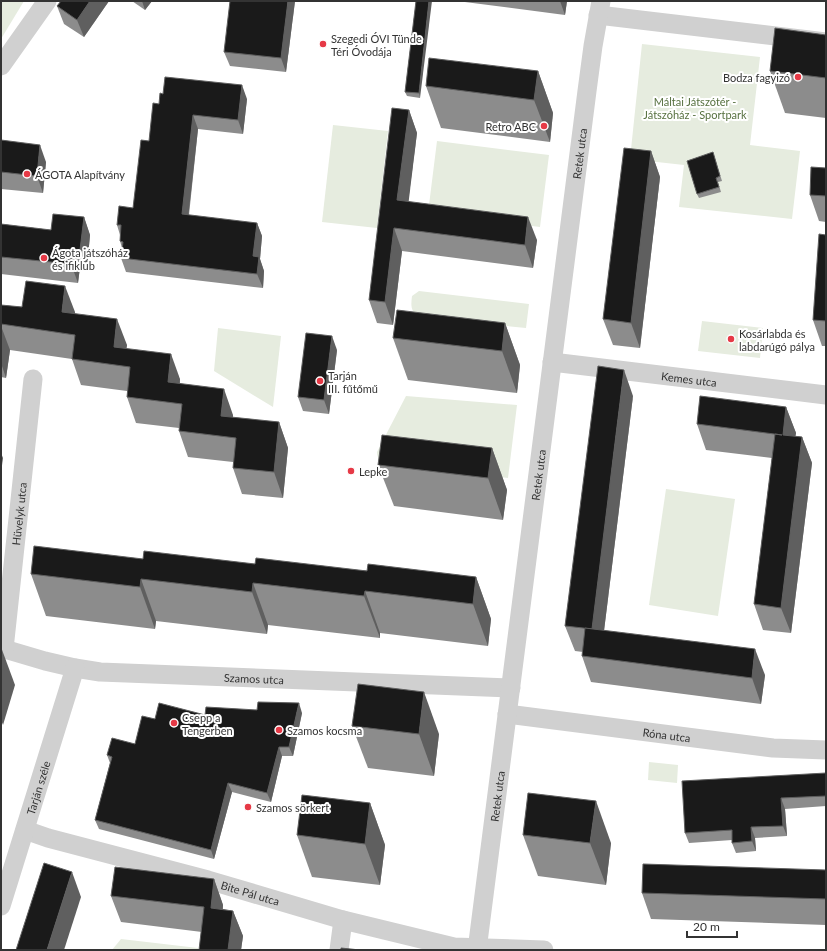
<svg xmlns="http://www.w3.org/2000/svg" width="827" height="951" viewBox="0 0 827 951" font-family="Lato,sans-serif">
<rect width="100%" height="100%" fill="#fff"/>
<g fill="#e6ecdf">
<polygon points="1,1 24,1 1,39"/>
<polygon points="642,44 760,57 750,145 800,151 792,219 679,207 684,165 630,159"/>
<polygon points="333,125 388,131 377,228 322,222"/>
<polygon points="437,141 549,155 540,227 428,213"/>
<path d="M419,291L529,304L526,328L419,317C410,311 411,305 412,296Z"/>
<polygon points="702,321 763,328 760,358 698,351"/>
<polygon points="218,328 281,336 273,407 214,371"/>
<path d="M406,396L517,405L508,478L385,462C380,459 377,459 377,452Z"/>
<polygon points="666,489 735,499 718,616 649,605"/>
<polygon points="649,762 678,765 677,783 648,780"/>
<polygon points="121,939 198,948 198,950 112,950"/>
</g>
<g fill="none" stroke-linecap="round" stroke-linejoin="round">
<g stroke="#d0d0d0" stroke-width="19">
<polyline points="598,15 826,42"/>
<polyline points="1,66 47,1"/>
<path id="s1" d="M552,362L826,395"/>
<path id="s2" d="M1,648L45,661L75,668L100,672L511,688"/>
<path id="s3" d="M4,649L33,379"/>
<path id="s4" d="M507,714L773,748L826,750"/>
<path id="s5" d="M25,830L48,838L208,880L343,920L454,947L544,950"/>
<path id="s6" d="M1,906L75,668"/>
<polyline points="339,950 343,920"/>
<path id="s7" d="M477,950L587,91L593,46L601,1"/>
</g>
</g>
<g fill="#8c8c8c">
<polygon points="109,1 84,37 64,24 57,6"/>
<polygon points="132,1 152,1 145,10"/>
<polygon points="295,1 286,72 230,66 224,52"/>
<polygon points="416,1 420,98 407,96 405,92"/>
<polygon points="457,1 567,1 565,15"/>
<polygon points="826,35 826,118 785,113 770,71"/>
<polygon points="538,71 553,113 550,142 441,128 426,86"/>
<polygon points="247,99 243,134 198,129 189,215 257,223 262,236 260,259 264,271 263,288 126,272 121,258 122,248 120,241 120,235 117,225 133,208 149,141 159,104"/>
<polygon points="409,110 417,133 408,202 537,240 533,268 402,251 393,325 377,323 369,300"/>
<polygon points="1,140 46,162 43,193 1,189"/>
<polygon points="651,151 660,177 640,348 613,345 603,319"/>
<polygon points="713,152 722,181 718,182 721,192 699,198 697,194"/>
<polygon points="826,168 826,222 819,221 810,195"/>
<polygon points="84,217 90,235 87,268 80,267 78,283 1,274 1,224 51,230"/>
<polygon points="826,235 826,346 822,346 813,320"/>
<polygon points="1,305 22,307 75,312 75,314 127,345 126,349 180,379 180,383 233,415 233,418 279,422 288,448 283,498 242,494 233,468 233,462 188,457 179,431 179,428 136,423 127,397 127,391 81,385 72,359 10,350 6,378 1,377"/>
<polygon points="505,323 520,365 517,393 408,380 393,338"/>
<polygon points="337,350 329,414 303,411 298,397"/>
<polygon points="633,396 604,631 765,675 761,704 591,682 582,656 583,652 575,651 565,626"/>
<polygon points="786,407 796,433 795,436 802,437 812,463 791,633 763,630 754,604 772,458 706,450 697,424"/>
<polygon points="492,448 507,490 503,520 394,506 378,465"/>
<polygon points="143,559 255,564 476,577 491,619 488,646 380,633 380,638 268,625 267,634 156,621 155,629 46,616 31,574"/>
<polygon points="302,713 293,756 282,756 271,802 232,792 214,859 99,829 95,820 110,763 107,755 135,744 155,719 205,715"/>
<polygon points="352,726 439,734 434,776 368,768"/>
<polygon points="826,773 826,806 785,809 787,836 755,838 756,851 736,853 732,843 732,840 689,843 685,833"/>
<polygon points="370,803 385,845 380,885 312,877 297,835"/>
<polygon points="523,835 611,843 606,885 538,876"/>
<polygon points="826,870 826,925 651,919 642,893"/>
<polygon points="214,879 223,905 223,909 233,911 243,936 241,950 199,950 202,932 121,922 111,896"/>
</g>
<g fill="#5f5f5f">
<polygon points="90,1 109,1 84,37 77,20"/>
<polygon points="142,1 152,1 145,10"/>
<polygon points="288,1 295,1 286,72 281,58"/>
<polygon points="429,1 432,1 420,98 419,93"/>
<polygon points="560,1 567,1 565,15"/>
<polygon points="538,71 553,113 550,142 534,100"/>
<polygon points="242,85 247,99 243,134 238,120"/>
<polygon points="409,110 417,133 406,223 397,200"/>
<polygon points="193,115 198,129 187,228 182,214"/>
<polygon points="40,145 46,162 43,193 37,176"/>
<polygon points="651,151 660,177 640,348 631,323"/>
<polygon points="84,217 90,235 87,268 80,250"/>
<polygon points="528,217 537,240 533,268 525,245"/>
<polygon points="257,223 262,236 260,259 264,271 263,288 257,274 253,256"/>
<polygon points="394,228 402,251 393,325 385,302"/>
<polygon points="73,249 80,267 78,283 71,264"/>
<polygon points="65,286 75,312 72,334 62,312"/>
<polygon points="117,319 127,345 124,366 114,347"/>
<polygon points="505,323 520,365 517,393 502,351"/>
<polygon points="1,326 10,350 6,378 1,363"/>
<polygon points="332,336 337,350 329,414 324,400"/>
<polygon points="171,354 180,379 178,403 168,382"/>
<polygon points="624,370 633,396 601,655 592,629"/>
<polygon points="224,389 233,415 231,437 221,416"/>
<polygon points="786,407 796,433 792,461 783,435"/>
<polygon points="279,422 288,448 283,498 274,472"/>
<polygon points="802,437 812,463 791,633 781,608"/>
<polygon points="492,448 507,490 503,520 488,478"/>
<polygon points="1,453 3,458 1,473"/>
<polygon points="476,577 491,619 488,646 473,604"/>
<polygon points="141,579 156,621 155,629 140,587"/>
<polygon points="253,583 268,625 267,634 252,592"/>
<polygon points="365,591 380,633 380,638 364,596"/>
<polygon points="1,647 15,685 3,725 1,720"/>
<polygon points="755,649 765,675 761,704 752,678"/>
<polygon points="424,692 439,734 434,776 419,734"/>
<polygon points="299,703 302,713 293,756 289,747"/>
<polygon points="279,747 282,756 271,802 267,793"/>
<polygon points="228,783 232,792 214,859 211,850"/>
<polygon points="781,798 785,809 787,836 783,826"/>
<polygon points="596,801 611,843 606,885 590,843"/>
<polygon points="370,803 385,845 380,885 365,844"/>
<polygon points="751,827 755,838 756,851 752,841"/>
<polygon points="72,872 81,897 64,950 47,950"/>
<polygon points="214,879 223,905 220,934 211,908"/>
<polygon points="233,911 243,936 241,950 228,950"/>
</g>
<g fill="#1a1a1a" stroke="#5f5f5f">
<polygon points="61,1 90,1 77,20 57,6"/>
<polygon points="230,1 288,1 281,58 224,52"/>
<polygon points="416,1 429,1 419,93 405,92"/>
<polygon points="775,28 826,35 826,78 770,71"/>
<polygon points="429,58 538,71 534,100 426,86"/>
<polygon points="165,77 242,85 238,120 193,115 182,214 257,223 253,256 259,257 257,274 121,258 123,242 120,241 121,225 117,225 119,206 133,208 141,140 149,141 153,103 159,104 160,93 163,94"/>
<polygon points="392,108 409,110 397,200 528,217 525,245 394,228 385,302 369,300"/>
<polygon points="1,140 40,145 37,176 1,172"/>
<polygon points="624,148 651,151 631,323 603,319"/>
<polygon points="713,152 720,176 716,178 719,187 697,194 687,161"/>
<polygon points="811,167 826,168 826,196 810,195"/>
<polygon points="53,214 84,217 80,250 73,249 71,264 1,257 1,224 51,230"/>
<polygon points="819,234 826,235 826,321 813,320"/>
<polygon points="26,281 65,286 62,312 117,319 114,347 171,354 168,382 224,389 221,416 279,422 274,472 233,468 236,438 179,431 182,404 127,397 130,367 72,359 75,335 1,324 1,305 22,307"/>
<polygon points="397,310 505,323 502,351 393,338"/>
<polygon points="306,333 332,336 324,400 298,397"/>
<polygon points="598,366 624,370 592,629 565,626"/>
<polygon points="700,396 786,407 783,435 802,437 781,608 754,604 775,434 782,435 697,424"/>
<polygon points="382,435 492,448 488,478 378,465"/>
<polygon points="34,546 143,559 144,551 255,564 256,558 367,571 368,564 476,577 473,604 365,591 364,596 253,583 252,592 141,579 140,587 31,574"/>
<polygon points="585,628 755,649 752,678 582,656"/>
<polygon points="358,684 424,692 419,734 352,726"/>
<polygon points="258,702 299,703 289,747 279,747 267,793 228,783 211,850 95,820 112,757 107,755 112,738 135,744 142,716 155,719 159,703 205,715 206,707 257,710"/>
<polygon points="826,773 826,796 781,798 783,826 751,827 752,841 732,843 732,830 685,833 682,781"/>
<polygon points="528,793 596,801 590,843 523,835"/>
<polygon points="302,795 370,803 365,844 297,835"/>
<polygon points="44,863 72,872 47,950 16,950"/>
<polygon points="643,864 826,870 826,899 642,893"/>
<polygon points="115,867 214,879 211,908 233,911 228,950 199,950 204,907 111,896"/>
<polygon points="341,948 360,950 341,950"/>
</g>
<g fill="#e63946" stroke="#fff" stroke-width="1.5">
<circle cx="323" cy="44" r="4"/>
<circle cx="798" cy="77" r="4"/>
<circle cx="544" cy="126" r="4"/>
<circle cx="27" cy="174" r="4"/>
<circle cx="44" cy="258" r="4"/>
<circle cx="731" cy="339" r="4"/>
<circle cx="320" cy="381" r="4"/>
<circle cx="351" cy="471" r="4"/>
<circle cx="174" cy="723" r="4"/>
<circle cx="279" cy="730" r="4"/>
<circle cx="248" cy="807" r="4"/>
</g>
<g text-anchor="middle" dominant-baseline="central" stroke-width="4" stroke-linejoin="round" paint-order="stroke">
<g font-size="11" fill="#333" stroke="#fff" text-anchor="start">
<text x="331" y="38">Szegedi ÓVI Tünde<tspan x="331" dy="13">Téri Óvodája</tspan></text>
<text x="790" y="77" text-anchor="end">Bodza fagyizó</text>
<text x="536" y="126" text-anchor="end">Retro ABC</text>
<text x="35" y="174">ÁGOTA Alapítvány</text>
<text x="52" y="252">Ágota játszóház<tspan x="52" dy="13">és ifiklub</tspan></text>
<text x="739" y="333">Kosárlabda és<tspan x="739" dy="13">labdarúgó pálya</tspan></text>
<text x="328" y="375">Tarján<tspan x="328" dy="13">III. fűtőmű</tspan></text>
<text x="359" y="471">Lepke</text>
<text x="182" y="717">Csepp a<tspan x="182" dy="13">Tengerben</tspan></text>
<text x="287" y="730">Szamos kocsma</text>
<text x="256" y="807">Szamos sörkert</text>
</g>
<g font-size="11" fill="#56703f" stroke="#fff">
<text x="695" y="101">Máltai Játszótér -<tspan x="695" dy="13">Játszóház - Sportpark</tspan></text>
</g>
<g font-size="11" fill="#333" stroke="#fff">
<text stroke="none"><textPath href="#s7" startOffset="803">Retek utca</textPath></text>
<text stroke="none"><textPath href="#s1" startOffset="138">Kemes utca</textPath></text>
<text stroke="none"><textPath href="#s7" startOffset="479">Retek utca</textPath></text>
<text stroke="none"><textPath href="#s3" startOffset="136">Hüvelyk utca</textPath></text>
<text stroke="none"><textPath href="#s2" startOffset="256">Szamos utca</textPath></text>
<text stroke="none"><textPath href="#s4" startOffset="161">Róna utca</textPath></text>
<text stroke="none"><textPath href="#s6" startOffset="124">Tarján széle</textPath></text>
<text stroke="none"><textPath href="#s7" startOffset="155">Retek utca</textPath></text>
<text stroke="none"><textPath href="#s5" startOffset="234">Bite Pál utca</textPath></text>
</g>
</g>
<rect width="827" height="951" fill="none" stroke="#333333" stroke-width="4"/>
<path d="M687 931v6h50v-6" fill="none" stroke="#333333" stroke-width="2"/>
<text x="693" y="931" font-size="12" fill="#333333" stroke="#ffffff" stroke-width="3" paint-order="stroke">20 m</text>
</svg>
